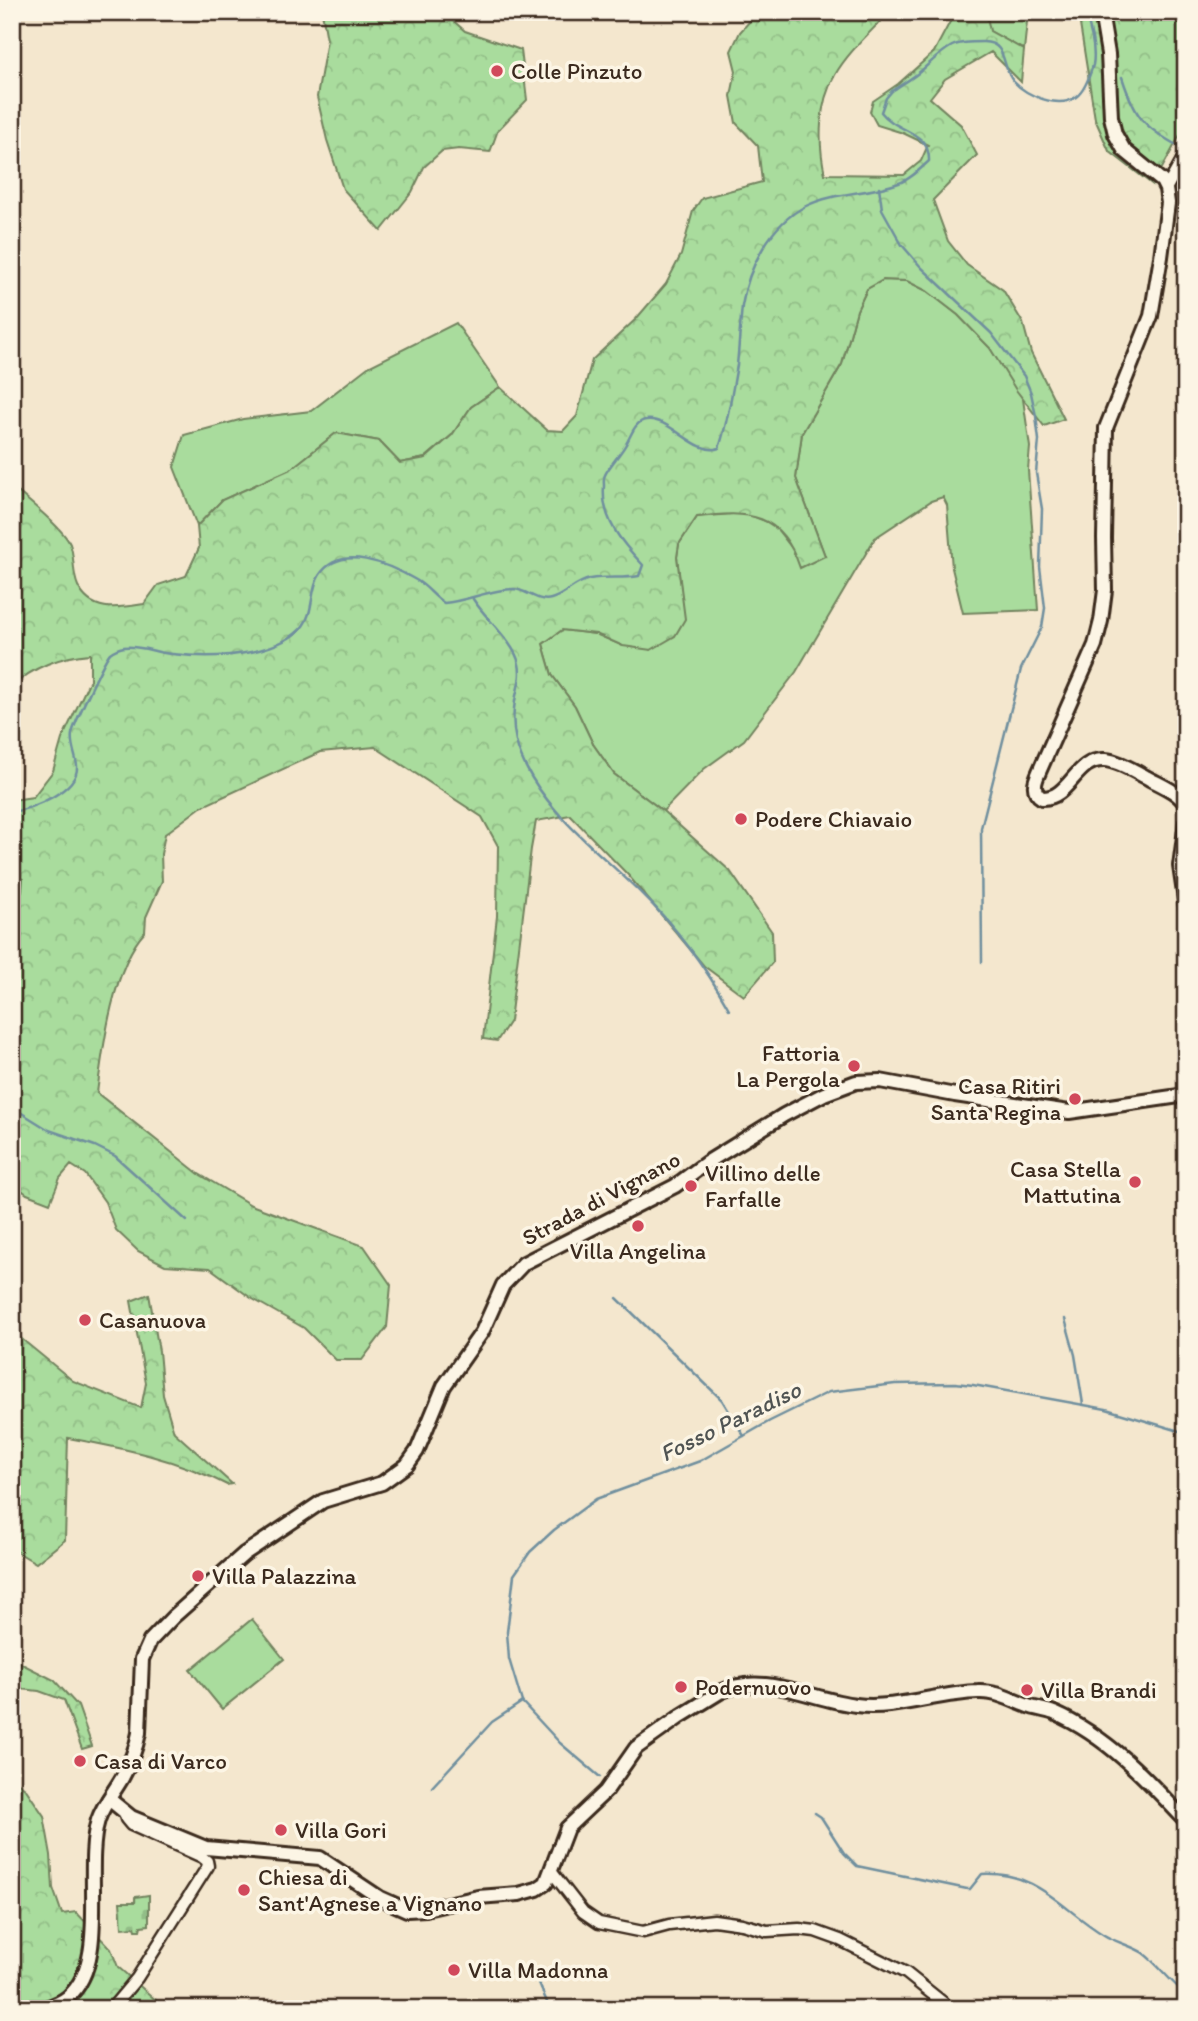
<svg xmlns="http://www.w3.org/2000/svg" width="1198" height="2021" viewBox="0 0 1198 2021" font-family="Itim,sans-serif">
<defs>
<pattern id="forest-crowns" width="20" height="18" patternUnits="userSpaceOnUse" patternTransform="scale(1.75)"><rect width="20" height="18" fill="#a9dc9d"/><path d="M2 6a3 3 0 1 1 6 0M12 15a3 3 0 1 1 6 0" fill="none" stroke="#92bd87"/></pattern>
<pattern id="cemetery-stones" width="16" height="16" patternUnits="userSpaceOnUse" patternTransform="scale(1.75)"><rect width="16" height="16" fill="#a9dc9d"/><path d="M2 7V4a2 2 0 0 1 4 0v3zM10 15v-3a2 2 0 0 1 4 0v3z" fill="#92bd87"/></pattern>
</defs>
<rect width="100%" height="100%" fill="#f4e7ce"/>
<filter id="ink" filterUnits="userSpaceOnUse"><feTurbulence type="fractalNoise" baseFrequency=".0143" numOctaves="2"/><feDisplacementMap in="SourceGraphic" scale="14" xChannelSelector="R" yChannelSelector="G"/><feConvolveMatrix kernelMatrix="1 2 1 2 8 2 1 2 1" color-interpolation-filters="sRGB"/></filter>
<g filter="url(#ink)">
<g fill="#a9dc9d" stroke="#72835e" stroke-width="2">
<polygon points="986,12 1028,12 1024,50 989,31"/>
<polygon points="883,280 907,281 927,291 958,315 990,348 1023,399 1030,447 1028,470 1038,610 963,613 952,568 947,505 943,497 931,501 875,538 796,672 763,715 744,740 704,769 663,811 614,774 593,744 575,706 552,675 543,644 562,630 596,634 623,646 684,619 677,557 679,544 697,517 744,513 773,524 795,552 825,556 796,478 802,433 842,364 857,310 867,289"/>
<polygon points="456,323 500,387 471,407 452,435 425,458 400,463 379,441 336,433 291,469 222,500 197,526 174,467 184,435 243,419 311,411 368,367"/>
<polygon points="252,1619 284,1659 222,1709 190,1670"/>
</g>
<g fill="url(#forest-crowns)" stroke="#72835e" stroke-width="2">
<polygon points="322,12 443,12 465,31 521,50 527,100 498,130 490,152 459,149 442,151 424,167 412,192 381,231 343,189 327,140 317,97 327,40"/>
<path d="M758,12H892L888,13C870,33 848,52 835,75C818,104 818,143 825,174L904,175L921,161L928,145L903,133L877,125L870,112L873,101L898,84L934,52L951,20L937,12H986L990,31L1024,50L1021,82L991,52L945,79L930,98L961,125L977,155L933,200L948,241L967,265L1003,290L1023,323L1031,353L1064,419L1044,426L1016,390L990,348L958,315L927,291L907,281L883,280L867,289L857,310L842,364L802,433L796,478L825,556L800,568C782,513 749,510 697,517L679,544L677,557L685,619L675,636L651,650L623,646L596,634L562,630L543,644L552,675L575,706L593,744L614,774L663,811L730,871L772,932L773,962L744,996L704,966L628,875L570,815L536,821L531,849L510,1021L497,1041L483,1039L497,916L498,846L482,817L375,747L320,752L201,807L165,834L161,854L162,881L146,917L145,932C113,966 103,1047 97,1093L199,1174L251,1205L364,1246L391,1285L387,1327L362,1360H336L304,1328L251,1298L210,1268L165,1265L138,1251L116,1230L105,1202L85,1174L71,1165L60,1178L50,1203L27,1194L12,1183V895L22,891L23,879L12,874V800L33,797L53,771L62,739L90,680V654C62,656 32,667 12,687V487C26,499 63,528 70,544C75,557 72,573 78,586C91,614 119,608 144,604L158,585L186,576L199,548L197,526L222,500L291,469L336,433L379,441L400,463L426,458L452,435L471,407L500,387L547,430L563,431L577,416L592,360L636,319L666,284L681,255L693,211L702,198L762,182L758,146L736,123L731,96L736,71L731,51L740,32Z"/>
<polygon points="1078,12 1186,12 1186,133 1180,135 1153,185 1109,151 1095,119"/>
<path d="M149,1294L159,1351L163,1395L174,1432L232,1484L227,1485C177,1459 123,1448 68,1438L65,1540L36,1563L12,1549V1331L73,1381L141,1408L146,1383L131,1301Z"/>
<polygon points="12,1659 54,1680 78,1706 92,1746 82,1749 64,1700 39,1691 12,1688"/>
<polygon points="12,1778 25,1788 44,1816 51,1855 53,1888 62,1914 76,1912 111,1949 118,1967 166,2009 134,2009 130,2003 125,2009 12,2009"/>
</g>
<polygon fill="url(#cemetery-stones)" stroke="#72835e" stroke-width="2" points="149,1895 149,1925 141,1926 140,1930 136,1930 135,1927 122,1928 120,1902 135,1902 135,1897"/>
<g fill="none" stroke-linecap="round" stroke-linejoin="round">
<g stroke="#6f8f9e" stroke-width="2.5">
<path d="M1122,77C1135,117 1143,127 1180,147"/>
<polyline points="879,187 882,209 902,245 921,267 991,333 1024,376 1031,393 1036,416 1039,440 1036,473 1042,509 1040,567 1045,608 1042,627 1021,669 981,828 982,962"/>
<path d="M473,599C485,618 515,643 519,664C522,677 517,689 515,701C510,730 517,753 532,778C560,824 604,856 642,894C677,928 705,966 729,1009"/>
<path d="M12,812C32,809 79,790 77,766C76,755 70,745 72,734C73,726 105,658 110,653C115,649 119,648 124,647C139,645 157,653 172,654C197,657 226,657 251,652C269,648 292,640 303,626C314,611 310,591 319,576C340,542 390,565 416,580C427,586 434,597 444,603C468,601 491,589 514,589C527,590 539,603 551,599C565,595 575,582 590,579C606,576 623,579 639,576L643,565C622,543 601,519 604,486C604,482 603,478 605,475C607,469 622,452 626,444C631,436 635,421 646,420C669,416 697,457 719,448C728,422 732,392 737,365C739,346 740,326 742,306C748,268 770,224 806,206C834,192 869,194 899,183C910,180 920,169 929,161C930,130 897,133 881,112L886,98L892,91C902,84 913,78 922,70C931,62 941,52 952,46C960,42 974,42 983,42C1008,42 1001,67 1013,81C1026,95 1058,110 1076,97C1085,91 1090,75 1093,65C1096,49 1090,26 1084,12"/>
<polyline points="12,1107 49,1130 95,1146 115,1156 187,1221"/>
<polyline points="617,1298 722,1400 744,1436"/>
<polyline points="1065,1319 1075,1355 1083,1404"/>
<polyline points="12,1399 17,1420"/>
<polyline points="600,1777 560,1743 522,1702 509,1659 507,1632 514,1575 530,1552 554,1530 596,1499 700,1461 770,1421 829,1392 895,1384 955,1383 973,1385 1106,1409 1186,1433"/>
<polyline points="432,1787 492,1722 522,1702"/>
<path d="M815,1813L821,1817L844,1853L857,1866L967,1889H970L982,1874C1038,1871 1061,1909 1104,1935C1115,1942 1135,1947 1143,1953C1159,1965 1170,1982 1186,1994"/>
<polyline points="533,1970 550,2009"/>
</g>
<g stroke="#3b2a1e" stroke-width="15">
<g id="minor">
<polyline points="1166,189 1186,153"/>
<polyline points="551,1871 583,1912 599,1923 643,1932 669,1925 714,1920 742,1924 767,1931 799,1929 815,1931 840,1940 906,1973 951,2009"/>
<polyline points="111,2009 137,1978 208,1866 207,1861 202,1857 131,1825 126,1819 124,1812"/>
</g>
</g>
<g stroke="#3b2a1e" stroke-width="18">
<g id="tertiary">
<path d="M1101,12L1108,54L1111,117L1115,134L1124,150L1162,181L1166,189L1168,203L1161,257L1151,316L1106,428L1104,538L1105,590L1101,621L1095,645L1039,772C1035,781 1031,791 1042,798C1070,799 1075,758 1105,760C1119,761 1134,771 1146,777C1160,785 1178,791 1186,805"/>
<polyline points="1186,822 1180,866 1186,907"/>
<path d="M109,1799L131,1817L206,1848L320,1858L380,1898L407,1910L426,1909L478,1897L519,1894L537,1889L546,1883L567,1828L606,1791L636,1748L681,1716L720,1692C764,1671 811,1700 856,1705C897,1710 937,1693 978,1692C998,1691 1010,1700 1028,1706C1037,1709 1046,1710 1054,1713C1107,1736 1147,1779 1186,1821"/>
<path d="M43,2009C52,2006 61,2003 68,1997C110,1961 83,1871 98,1820C103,1805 114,1792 122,1778C130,1764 136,1749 139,1733L142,1659L150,1641L173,1617L244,1554L323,1501L382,1483L407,1465L417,1451L444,1386L482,1332L503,1285L524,1263L675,1186L706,1163L784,1115L824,1094L856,1082L880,1081L955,1095L1069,1112L1186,1095"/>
</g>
</g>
<use href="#minor" stroke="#fcf5e5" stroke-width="10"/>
<use href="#tertiary" stroke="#fcf5e5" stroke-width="12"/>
</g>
</g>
<g fill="#d1495b" stroke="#fcf5e5" stroke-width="2.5">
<circle cx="497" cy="71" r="7"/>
<circle cx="741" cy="819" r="7"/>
<circle cx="854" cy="1066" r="7"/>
<circle cx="1075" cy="1099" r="7"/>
<circle cx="1135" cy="1182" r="7"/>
<circle cx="691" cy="1186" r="7"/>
<circle cx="638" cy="1226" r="7"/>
<circle cx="85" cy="1320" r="7"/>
<circle cx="198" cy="1576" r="7"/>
<circle cx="681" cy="1687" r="7"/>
<circle cx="1027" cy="1690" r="7"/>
<circle cx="80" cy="1761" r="7"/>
<circle cx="281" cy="1830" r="7"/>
<circle cx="244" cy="1890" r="7"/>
<circle cx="454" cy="1970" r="7"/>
</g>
<g text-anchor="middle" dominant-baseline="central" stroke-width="7" stroke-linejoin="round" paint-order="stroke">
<g font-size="23" fill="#3b2a1e" stroke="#fcf5e5" text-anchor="start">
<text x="511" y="71">Colle Pinzuto</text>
<text x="755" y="819">Podere Chiavaio</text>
<text x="840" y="1053" text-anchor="end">Fattoria<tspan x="840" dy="26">La Pergola</tspan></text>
<text x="1061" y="1086" text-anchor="end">Casa Ritiri<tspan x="1061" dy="26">Santa Regina</tspan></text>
<text x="1121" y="1169" text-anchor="end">Casa Stella<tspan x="1121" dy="26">Mattutina</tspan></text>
<text x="705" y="1173">Villino delle<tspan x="705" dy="26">Farfalle</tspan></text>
<text x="638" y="1251" text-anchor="middle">Villa Angelina</text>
<text x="99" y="1320">Casanuova</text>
<text x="212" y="1576">Villa Palazzina</text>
<text x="695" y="1687">Podernuovo</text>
<text x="1041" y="1690">Villa Brandi</text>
<text x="94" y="1761">Casa di Varco</text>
<text x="295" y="1830">Villa Gori</text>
<text x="258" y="1877">Chiesa di<tspan x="258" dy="26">Sant'Agnese a Vignano</tspan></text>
<text x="468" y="1970">Villa Madonna</text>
</g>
<g font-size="23" fill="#3b2a1e" stroke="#fcf5e5">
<text transform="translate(601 1198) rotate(-28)">Strada di Vignano</text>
</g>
<g font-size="24" font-style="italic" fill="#505453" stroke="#fcf5e5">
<text transform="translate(730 1421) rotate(-26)">Fosso Paradiso</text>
</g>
</g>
<rect width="1198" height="2021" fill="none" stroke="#fcf5e5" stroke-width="42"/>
<rect x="21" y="21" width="1156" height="1979" fill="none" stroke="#3b2a1e" stroke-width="2.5" filter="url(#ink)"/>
</svg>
